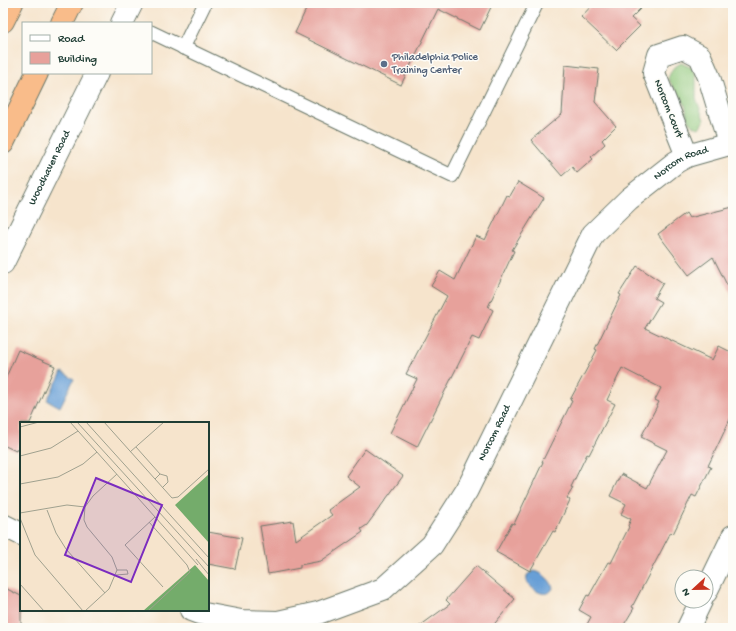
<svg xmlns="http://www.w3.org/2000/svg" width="736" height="631" viewBox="0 0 736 631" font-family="'Gochi Hand',sans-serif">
<rect width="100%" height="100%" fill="#fdfcf7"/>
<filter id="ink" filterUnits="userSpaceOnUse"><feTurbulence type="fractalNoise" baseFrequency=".025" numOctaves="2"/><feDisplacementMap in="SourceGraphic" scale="8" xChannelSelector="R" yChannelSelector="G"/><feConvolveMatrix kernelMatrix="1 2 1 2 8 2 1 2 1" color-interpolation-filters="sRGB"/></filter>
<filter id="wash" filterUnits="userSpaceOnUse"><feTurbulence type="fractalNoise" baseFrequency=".012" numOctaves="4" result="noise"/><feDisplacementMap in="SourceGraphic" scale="16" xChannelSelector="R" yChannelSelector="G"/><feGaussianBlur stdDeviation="0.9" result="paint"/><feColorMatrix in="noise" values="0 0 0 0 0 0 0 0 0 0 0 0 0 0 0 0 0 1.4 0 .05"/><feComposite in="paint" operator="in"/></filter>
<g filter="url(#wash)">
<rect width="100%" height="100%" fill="#f6e4cc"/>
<path fill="#91c87b" stroke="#588258" d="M681,63L692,68L696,75V98L704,120L699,128C696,127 692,125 690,123C687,119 687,113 686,108C683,96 673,89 668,78L673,68Z"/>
<g fill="#689fd6" stroke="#446e85">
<polygon points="62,372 74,379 60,407 47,400"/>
<path d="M534,571C542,572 552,581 553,588C547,601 529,588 527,581C526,578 527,577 528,574Z"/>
</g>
<g id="blocks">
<g fill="#e7a19b">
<polygon points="309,3 493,3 480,30 438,9 401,85 295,33"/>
<polygon points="594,3 646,3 631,18 640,26 616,50 581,17"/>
<polygon points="565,65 599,69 595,102 616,126 602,140 605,144 591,157 593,159 577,173 572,167 562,176 531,140 562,114"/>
<polygon points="518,182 544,198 512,250 514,251 488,307 493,310 479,340 472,337 417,447 390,433 417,379 406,374 447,296 431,286 440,271 455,280 476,236 485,240 507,195 510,196"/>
<polygon points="733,207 733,297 713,257 689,275 658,234 686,213 689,218"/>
<polygon points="637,266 663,283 654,298 661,302 645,328 712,360 719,346 733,353 733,413 708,466 711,467 696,497 692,495 673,534 671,532 632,607 634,608 622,628 585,628 591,617 579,610 587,595 589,596 608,562 611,563 629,527 628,526 631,519 621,514 626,504 610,496 621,474 647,488 667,450 641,437 659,402 655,400 661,388 622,368 607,400 615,404 589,455 587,454 571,487 573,488 567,498 570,500 555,532 553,531 530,571 496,552 512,523 514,524 543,462 542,462 572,401 570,400 597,350 595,349 621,295 619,294"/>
<polygon points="18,350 55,366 30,423 21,423 21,440 16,451 3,445 3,384"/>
<polygon points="365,449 403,476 367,525 361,529 363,532 321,561 300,565 300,568 268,574 260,526 293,521 296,540 332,515 328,510 360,487 346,476"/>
<polygon points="208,532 242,538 235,569 208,564"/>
<polygon points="476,566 515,599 491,628 417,628 450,604 446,600"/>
<polygon points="3,587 21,596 21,628 3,628"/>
</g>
</g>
</g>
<g filter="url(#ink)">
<use href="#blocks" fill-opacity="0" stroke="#6a7769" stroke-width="1"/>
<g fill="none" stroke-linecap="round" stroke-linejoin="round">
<g stroke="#6a7769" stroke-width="15">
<g id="lane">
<polyline points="151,32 452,176 537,3"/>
<polyline points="183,48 205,3"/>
</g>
</g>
<g stroke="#6a7769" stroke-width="24">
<g id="street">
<polyline points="122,23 132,3"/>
<polyline points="687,156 654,73 659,55 683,47 700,56 709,77 729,143"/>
<path id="s1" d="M3,263L97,73"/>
<polyline points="3,525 21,534"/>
<polyline points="706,592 733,536"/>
<path id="s2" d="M191,610L199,613L241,621L278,622L318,613L383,589L432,545L467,490L593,234L629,199L676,162L687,156L733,143"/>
<polyline points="688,628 701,601"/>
</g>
</g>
<g stroke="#6a7769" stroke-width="24">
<g id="highway">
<polyline points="3,21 12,3"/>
<polyline points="62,23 72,3"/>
<polyline points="3,143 37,73"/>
</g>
</g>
<use href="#lane" stroke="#fff" stroke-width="13"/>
<use href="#street" stroke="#fff" stroke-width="22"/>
<use href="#highway" stroke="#f9bc8a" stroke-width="22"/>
</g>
</g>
<circle fill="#5c6f8a" stroke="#fdfcf7" stroke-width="1.5" cx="384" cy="64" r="4"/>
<g text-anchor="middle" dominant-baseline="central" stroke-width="3" stroke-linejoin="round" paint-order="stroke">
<g font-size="11" fill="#4e5e75" stroke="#fdfcf7" text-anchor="start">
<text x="392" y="58">Philadelphia Police<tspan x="392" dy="13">Training Center</tspan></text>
</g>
<g font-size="11" fill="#1f3d34" stroke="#fdfcf7">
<text transform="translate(668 109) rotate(68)">Norcom Court</text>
<text stroke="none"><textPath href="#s2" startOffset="729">Norcom Road</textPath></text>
<text stroke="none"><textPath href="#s1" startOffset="106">Woodhaven Road</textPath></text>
<text stroke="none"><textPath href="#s2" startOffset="393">Norcom Road</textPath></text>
</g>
</g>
<g transform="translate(20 422)">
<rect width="189" height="189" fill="#f6e4cc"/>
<path d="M189,52V121L155,83ZM175,143L189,159V189H123Z" fill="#74ac6b"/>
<path fill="none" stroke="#a0a18f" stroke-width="1" d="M50,0L178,143M57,0L189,145M66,0L189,136M84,0L152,76L158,75L189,47M0,5L19,0M116,25L140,52M110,30L144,0M0,34L31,26L58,9M135,57L140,52L147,54L148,60L142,66M0,62L38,55L63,42L77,30M27,88L36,111L46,127L85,171M0,91L47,83L65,85M135,95L105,123L143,165M0,96L15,133L63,189M176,137L189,153M96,153L108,152L107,148H97M0,162L24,189M65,189L89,167L97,148L92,135L67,105L64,98L65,85L73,74L97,52M128,189L170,150L167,143L129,100"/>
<path fill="#7b2cbf" fill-opacity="0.15" stroke="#7b2cbf" stroke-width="2" d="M76,56L142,83L111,160L45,133Z"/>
<rect width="189" height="189" fill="none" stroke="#1f3d34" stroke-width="2"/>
</g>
<rect width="736" height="631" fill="none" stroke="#fdfcf7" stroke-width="16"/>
<rect x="22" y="22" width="130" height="52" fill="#fdfcf7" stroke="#a4b0a9"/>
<rect x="30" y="35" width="20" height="6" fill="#ffffff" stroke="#a4b0a9"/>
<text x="58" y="42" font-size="12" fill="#1f3d34">Road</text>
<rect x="30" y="52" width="20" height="12" fill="#e7a19b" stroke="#a4b0a9"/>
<text x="58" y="62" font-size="12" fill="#1f3d34">Building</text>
<g transform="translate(694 589) rotate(248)"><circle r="19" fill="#fdfcf7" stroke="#a4b0a9"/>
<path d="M0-3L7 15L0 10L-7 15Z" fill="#c8321e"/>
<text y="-6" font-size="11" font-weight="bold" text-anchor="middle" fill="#1f3d34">N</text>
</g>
</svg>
